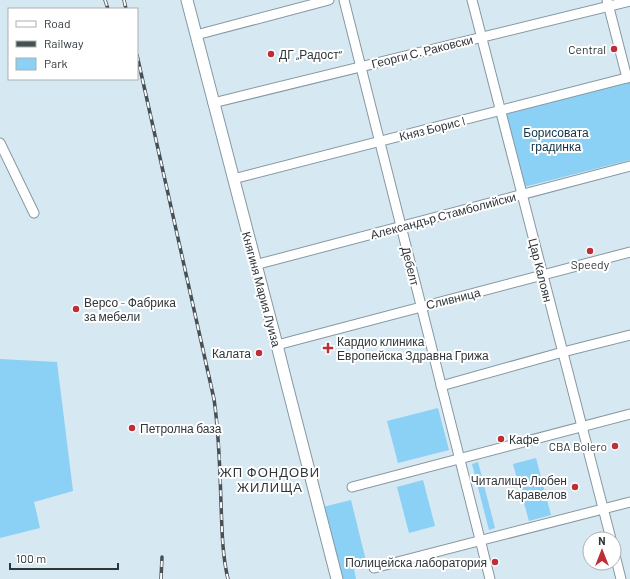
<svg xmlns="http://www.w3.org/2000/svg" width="630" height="579" viewBox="0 0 630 579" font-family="Barlow,sans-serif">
<rect width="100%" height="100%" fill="#d6e8f2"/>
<g fill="#8bd0f5">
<polygon points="630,79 630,160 524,187 505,111"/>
<polygon points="0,359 57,362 73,491 34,502 40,528 0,538"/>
<polygon points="438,408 449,450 398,463 387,421"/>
<polygon points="536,458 551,515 529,521 513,464"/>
<polygon points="478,462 495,528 489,530 472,464"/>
<polygon points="423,480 435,526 409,533 397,487"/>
<polygon points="351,500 367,565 354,569 356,579 342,579 323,507"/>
</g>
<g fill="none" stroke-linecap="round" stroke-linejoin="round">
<g stroke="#8798a2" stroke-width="11">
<g id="minor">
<polyline points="344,0 490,579"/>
<polyline points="472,0 611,539"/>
<polyline points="607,0 627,78"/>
<polyline points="196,35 329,0"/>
<polyline points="213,103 630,1"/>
<polyline points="0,143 34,213"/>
<polyline points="233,179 630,77"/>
<polyline points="255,265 630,166"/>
<polyline points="277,345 630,252"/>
<polyline points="441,386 563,352 630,335"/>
<polyline points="352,487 630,414"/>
<polyline points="614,551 621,579"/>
<polyline points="374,568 630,502"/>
</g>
</g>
<g stroke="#8798a2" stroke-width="13">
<polyline id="major" points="187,0 277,345 286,381 337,579"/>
</g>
<use href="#minor" stroke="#fff" stroke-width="9"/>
<use href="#major" stroke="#fff" stroke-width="11"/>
<g stroke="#475055" stroke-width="3.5">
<g id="rail">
<polyline points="105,0 108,9"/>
<polyline points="124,0 126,9"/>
<path d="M137,55L214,399C219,433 220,468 221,503C222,528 222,554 228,579"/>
<polyline points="161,579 162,557"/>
</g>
</g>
<use href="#rail" stroke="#fff" stroke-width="2" stroke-dasharray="6" stroke-linecap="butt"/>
</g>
<g fill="#be2e37" stroke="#fff" stroke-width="1.5">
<circle cx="614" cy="49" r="4"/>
<circle cx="271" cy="54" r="4"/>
<circle cx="590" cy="251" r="4"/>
<circle cx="76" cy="309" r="4"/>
<path d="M326 342h4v4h4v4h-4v4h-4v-4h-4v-4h4z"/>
<circle cx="259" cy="353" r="4"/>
<circle cx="132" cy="428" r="4"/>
<circle cx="501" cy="439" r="4"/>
<circle cx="615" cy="446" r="4"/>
<circle cx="575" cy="487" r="4"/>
<circle cx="495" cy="562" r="4"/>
</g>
<g text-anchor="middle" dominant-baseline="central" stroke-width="4" stroke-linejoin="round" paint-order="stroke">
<g font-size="12" fill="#2f363a" stroke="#fff" text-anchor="end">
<text x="606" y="49">Central</text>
<text x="279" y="54" text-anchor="start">ДГ „Радост“</text>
<text x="590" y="264" text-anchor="middle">Speedy</text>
<text x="84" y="302" text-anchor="start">Версо - Фабрика<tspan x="84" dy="14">за мебели</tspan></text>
<text x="337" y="341" text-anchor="start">Кардио клиника<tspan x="337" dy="14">Европейска Здравна Грижа</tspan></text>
<text x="251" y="353">Калата</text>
<text x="140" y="428" text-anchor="start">Петролна база</text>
<text x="509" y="439" text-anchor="start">Кафе</text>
<text x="607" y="446">CBA Bolero</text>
<text x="567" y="480">Читалище Любен<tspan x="567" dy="14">Каравелов</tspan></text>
<text x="487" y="562">Полицейска лаборатория</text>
</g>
<g font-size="12" fill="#2f363a" stroke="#fff">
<text transform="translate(422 51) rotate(-14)">Георги С. Раковски</text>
<text transform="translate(432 128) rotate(-14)">Княз Борис I</text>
<text transform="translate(443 215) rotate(-15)">Александър Стамболийски</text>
<text transform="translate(411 266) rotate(76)">Дебелт</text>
<text transform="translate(541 270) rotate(76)">Цар Калоян</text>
<text transform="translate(262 289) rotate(75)">Княгиня Мария Луиза</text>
<text transform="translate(453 298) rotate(-14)">Сливница</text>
</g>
<g font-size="12" fill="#103344" stroke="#fff">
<text x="556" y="132">Борисовата<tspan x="556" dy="14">градинка</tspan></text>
</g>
<g font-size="13" letter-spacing="1" fill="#2f363a" stroke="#fff">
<text x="270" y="472">ЖП ФОНДОВИ<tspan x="270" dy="15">ЖИЛИЩА</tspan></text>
</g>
</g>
<rect x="8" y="8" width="130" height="72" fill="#ffffff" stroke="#acafb0"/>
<rect x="16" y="21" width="20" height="6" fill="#ffffff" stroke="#acafb0"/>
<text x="44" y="28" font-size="12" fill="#2f363a">Road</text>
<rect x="16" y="41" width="20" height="6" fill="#475055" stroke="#acafb0"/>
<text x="44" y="48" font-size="12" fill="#2f363a">Railway</text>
<rect x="16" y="58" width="20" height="12" fill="#8bd0f5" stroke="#acafb0"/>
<text x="44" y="68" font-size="12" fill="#2f363a">Park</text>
<g transform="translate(602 551)"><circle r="19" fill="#ffffff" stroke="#acafb0"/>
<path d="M0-3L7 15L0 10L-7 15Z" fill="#be2e37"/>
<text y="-6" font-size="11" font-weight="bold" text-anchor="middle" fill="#2f363a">N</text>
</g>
<path d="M10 563v6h108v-6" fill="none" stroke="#2f363a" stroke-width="2"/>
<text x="16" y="563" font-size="12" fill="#2f363a" stroke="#ffffff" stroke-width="3" paint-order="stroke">100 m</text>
</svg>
